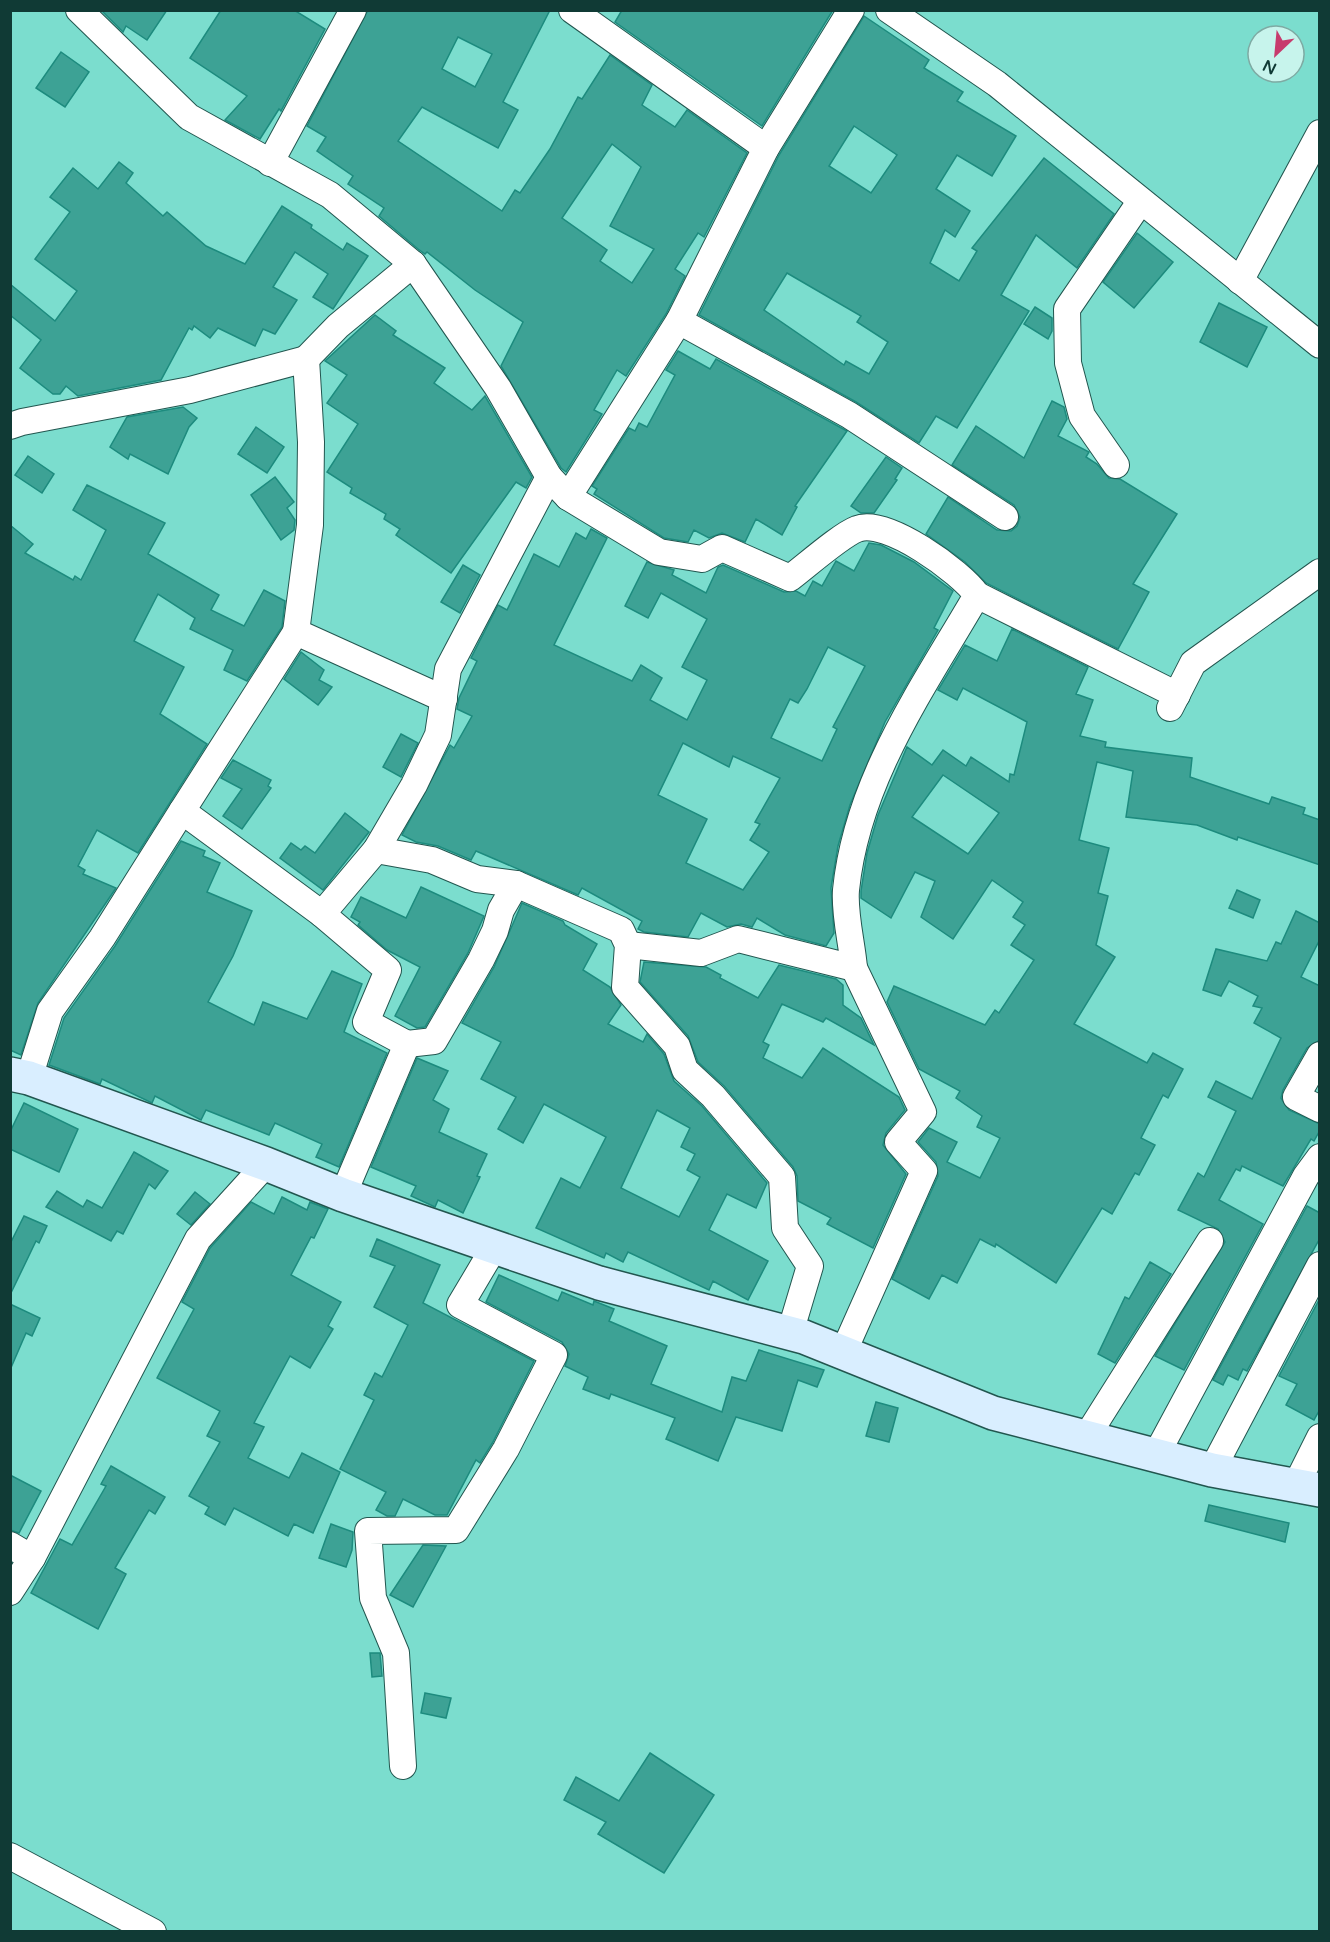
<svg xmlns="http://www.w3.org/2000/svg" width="1330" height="1942" viewBox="0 0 1330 1942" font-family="'Varela Round',sans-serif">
<rect width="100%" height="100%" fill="#7bddce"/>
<g fill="#3da295" stroke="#1d8b7e" stroke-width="1.5" fill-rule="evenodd">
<polygon points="101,10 167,10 147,40 126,26 123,32"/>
<polygon points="221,10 294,10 325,29 281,111 279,109 260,139 225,120 247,96 190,58"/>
<path d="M368,10H550L503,102L518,110L498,148L422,107L398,141L502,211L515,190L520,193L550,149L578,97L582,99L610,55L652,85L642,105L675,127L687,110L747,153L704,237L698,233L675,269L685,276L666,314L626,376L617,370L594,410L602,414L566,472L561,468L501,366L523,322L475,290L427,252L425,254L418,249L379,216L384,208L348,184L353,176L317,151L326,137L307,126ZM458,37L492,54L475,87L442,69ZM612,144L641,167L610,226L654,249L632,283L600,261L607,250L562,218Z"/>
<polygon points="622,10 833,10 762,126 615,22"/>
<path d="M864,16L929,60L924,68L963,92L957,101L1016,136L992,176L957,155L936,189L970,211L955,237L945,230L930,263L959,281L977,251L972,248L1044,158L1114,214L1077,268L1036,235L1001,295L1029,311L957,428L936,416L919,443L856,402L699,315L779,155ZM854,126L897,155L871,193L829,166ZM787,273L861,316L857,322L888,342L869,374L846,361L844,365L764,310Z"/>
<polygon points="61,52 89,72 65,107 36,88"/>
<polygon points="119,162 133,173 126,183 163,216 167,212 206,246 245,264 282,206 312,225 311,228 343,250 347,243 368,256 333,309 313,297 328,274 295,252 273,287 297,300 275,334 263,329 255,346 218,328 210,338 194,326 192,330 189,328 161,380 78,396 66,386 60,394 53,394 20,368 41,340 10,315 10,284 55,321 77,291 35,259 70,212 50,197 73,168 98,189"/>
<polygon points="1137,233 1173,262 1134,308 1103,282"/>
<polygon points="1219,303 1267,327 1247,367 1200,342"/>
<polygon points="1035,307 1052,318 1052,331 1048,339 1024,324"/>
<polygon points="375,315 396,331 393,335 445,368 434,383 472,410 485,396 532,477 526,488 516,482 451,573 396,535 400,529 384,519 386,514 350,493 352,488 327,472 358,424 327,403 347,375 325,361"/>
<polygon points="678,351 710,369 716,359 847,431 795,506 797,507 782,535 756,519 745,542 722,533 709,538 694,530 688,542 664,538 594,494 597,489 592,486 629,428 635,431 639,423 647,427 675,375 666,370"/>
<polygon points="1052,401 1064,407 1067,419 1058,436 1089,452 1086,457 1097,464 1109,478 1120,479 1177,514 1133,584 1149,592 1118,649 986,583 965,562 926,534 948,497 997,530 1011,531 1017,526 1020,517 1014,505 952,465 976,426 1024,458"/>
<polygon points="183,407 197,418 189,427 168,474 130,454 128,459 110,447 127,417"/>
<polygon points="256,427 284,447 267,473 238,454"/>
<polygon points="28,456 54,474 42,493 15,475"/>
<polygon points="886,457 902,468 895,479 897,480 874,513 861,513 851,506"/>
<polygon points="275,477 294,502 287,508 295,520 294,530 281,540 251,495"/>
<polygon points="87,485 165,523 148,554 219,595 211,610 244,626 264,590 285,601 282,627 247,681 224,670 233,650 190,629 195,618 158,594 134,641 184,667 160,714 207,744 138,853 97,830 78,866 85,870 83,874 116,888 38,1003 21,1055 10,1050 10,525 33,544 25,553 73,580 75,576 81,580 106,530 73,510"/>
<path d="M591,529L607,538L554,645L632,681L641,665L662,678L650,700L687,720L707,680L682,667L707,619L661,593L648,618L625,606L647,562L674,570L672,575L706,593L718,567L723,565L784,592L796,591L805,596L813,581L822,586L836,561L854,571L869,543L881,545L914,562L953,591L934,628L938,630L885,722L850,805L838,846L831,888L834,933L826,946L785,935L757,918L752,927L741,924L727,927L701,913L688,937L644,932L638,929L642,921L582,888L578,895L476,851L471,860L438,846L416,842L402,835L450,745L454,748L472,716L457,709L459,698L477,661L471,658L498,605L507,610L534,554L559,567L576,533L586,539ZM828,647L865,666L833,727L837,729L822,761L771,738L790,699L798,703L807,689ZM683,743L729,767L733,756L780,778L755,822L760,824L750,840L769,852L743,890L686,863L707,819L658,795Z"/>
<polygon points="463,565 480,575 460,613 441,602"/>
<path d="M1012,629L1088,667L1076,694L1093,700L1080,736L1106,742L1105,747L1192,758L1190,777L1269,804L1272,797L1305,808L1303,814L1320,820V865L1238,837L1237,840L1197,825L1126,817L1133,771L1097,762L1079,840L1109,848L1098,893L1108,896L1096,945L1115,957L1074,1024L1147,1063L1153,1053L1183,1069L1168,1098L1163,1095L1141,1138L1155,1145L1139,1175L1135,1173L1112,1214L1102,1208L1056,1283L996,1244L995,1247L980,1239L957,1283L942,1275L929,1299L892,1279L938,1176L936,1162L918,1142L929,1128L957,1142L947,1162L980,1178L1000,1138L977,1127L982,1116L956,1098L960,1091L919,1069L887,1002L894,986L985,1025L995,1010L999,1013L1034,960L1011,945L1025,925L1013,917L1023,902L992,880L953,939L921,917L935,881L915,872L891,918L861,898V891L867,853L878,815L907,747L932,765L943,750L966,766L971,757L1009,782L1010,774L1014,775L1027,722L963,688L957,700L938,690L965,645L997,661ZM943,775L999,813L968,854L912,817Z"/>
<polygon points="301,652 324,670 319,680 332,687 318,705 284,679"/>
<polygon points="401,734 418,743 401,777 383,767"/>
<polygon points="233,760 271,780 268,786 271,788 242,829 223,816 242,789 221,778"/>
<polygon points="345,813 369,832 323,890 280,858 291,843 301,850 305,846 315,853"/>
<polygon points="181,841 205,851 203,856 220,863 207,892 252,911 233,956 208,1002 254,1025 263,1002 307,1019 332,971 362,984 344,1032 387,1053 339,1167 316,1157 322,1144 275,1123 269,1135 206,1110 201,1120 155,1096 152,1103 102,1079 100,1084 49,1065 64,1018 115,946"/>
<polygon points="421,887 484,916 468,953 425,1027 417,1028 395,1016 420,967 387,950 358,925 360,922 351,917 361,897 406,918"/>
<polygon points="1237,890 1260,900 1253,918 1229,908"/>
<path d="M522,903L563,921L565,925L597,944L583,970L610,987L621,1005L608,1024L643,1042L647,1034L664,1054L674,1081L702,1106L767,1183L756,1208L727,1194L709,1230L768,1261L748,1300L713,1281L709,1290L628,1252L623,1262L606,1253L604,1258L536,1228L561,1178L580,1188L606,1137L544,1104L523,1143L498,1129L516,1097L481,1079L501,1042L462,1023L494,967ZM657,1110L690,1128L681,1147L695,1154L687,1170L700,1177L679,1217L621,1188Z"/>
<polygon points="1296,911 1320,923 1320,939 1301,977 1320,986 1320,1040 1307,1048 1283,1090 1281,1098 1289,1110 1320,1124 1320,1130 1314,1141 1311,1139 1283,1186 1242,1166 1240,1171 1236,1169 1219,1200 1263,1224 1184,1370 1155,1356 1225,1242 1218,1229 1178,1210 1198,1173 1204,1177 1236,1111 1208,1097 1216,1081 1252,1099 1281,1038 1254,1023 1262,1008 1253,1006 1258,996 1229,981 1221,996 1203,990 1216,949 1267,961 1276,942 1281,944"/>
<polygon points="644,962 706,967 721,975 720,978 758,998 779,965 836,979 843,985 843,1005 861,1018 874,1045 826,1018 823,1022 782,1004 763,1042 769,1045 763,1058 802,1078 823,1048 899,1097 905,1110 886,1133 883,1145 906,1174 873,1248 827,1224 831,1218 798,1201 797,1176 793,1167 724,1086 698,1062 688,1036 640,982"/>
<polygon points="417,1058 448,1071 433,1100 449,1109 439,1132 487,1154 477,1176 480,1177 463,1213 438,1200 435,1207 411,1196 416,1186 371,1167"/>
<polygon points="24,1103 78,1129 59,1172 10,1149 10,1132"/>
<polygon points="134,1152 168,1171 155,1189 149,1184 123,1234 117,1231 111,1241 46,1207 57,1191 83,1207 87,1200 102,1208"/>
<polygon points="195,1192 210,1204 191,1225 177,1214"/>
<polygon points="282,1197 307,1210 310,1202 328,1209 314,1238 311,1237 291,1275 341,1302 328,1326 333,1329 310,1368 290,1356 254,1423 264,1427 248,1458 289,1478 302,1453 340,1472 313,1533 294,1524 288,1536 234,1508 225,1525 205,1514 209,1507 189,1496 220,1442 207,1436 220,1411 157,1378 194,1309 182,1302 210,1248 251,1202 274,1214"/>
<polygon points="1307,1206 1320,1213 1320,1238 1247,1371 1243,1369 1238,1380 1228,1375 1223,1385 1213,1380"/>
<polygon points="24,1216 47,1226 39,1243 36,1241 10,1295 10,1244"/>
<polygon points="377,1239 440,1265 423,1303 534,1361 493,1442 480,1463 476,1460 447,1515 435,1515 403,1499 395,1516 387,1516 376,1510 386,1492 340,1469 374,1400 364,1395 375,1373 382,1377 408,1325 374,1307 395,1266 370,1256"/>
<polygon points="1150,1262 1171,1274 1115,1363 1098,1354 1125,1297 1129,1299"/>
<polygon points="499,1275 558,1301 562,1292 593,1305 594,1301 614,1309 609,1321 667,1346 651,1384 722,1412 732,1377 746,1381 759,1350 824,1370 817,1387 798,1380 782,1431 736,1417 718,1461 666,1439 675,1418 611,1394 609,1399 583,1389 588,1377 565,1366 569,1354 562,1342 486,1302"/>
<polygon points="1320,1298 1320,1409 1314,1420 1286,1405 1297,1384 1279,1376"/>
<polygon points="10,1304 40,1318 32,1336 26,1333 10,1370"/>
<polygon points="876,1402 898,1408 889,1442 866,1436"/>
<polygon points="111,1466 165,1497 155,1514 149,1510 115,1568 126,1574 98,1629 31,1593 60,1539 72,1545 106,1486 101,1484"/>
<polygon points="10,1475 41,1491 19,1533 10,1530"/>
<polygon points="1209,1505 1289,1523 1285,1542 1205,1521"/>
<polygon points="331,1524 353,1532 352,1550 346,1567 319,1558"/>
<polygon points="423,1545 446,1546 413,1607 390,1595"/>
<polygon points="370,1653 380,1653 382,1676 372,1677"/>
<polygon points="425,1693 451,1698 446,1718 421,1713"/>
<polygon points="650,1753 714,1795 664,1873 598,1834 606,1822 564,1800 576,1777 619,1801"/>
</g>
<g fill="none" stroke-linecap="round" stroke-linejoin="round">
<g stroke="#22564f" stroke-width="28">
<g id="minor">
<polyline points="79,10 189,117 330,195 413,264"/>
<polyline points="572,10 766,148"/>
<polyline points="889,10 997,84 1320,345"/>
<polyline points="270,163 353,10"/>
<polyline points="1240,281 1320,133"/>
<polyline points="679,321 849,415 1005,517"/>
<polyline points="306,359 338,326 413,264 498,388 549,477"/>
<polyline points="10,426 22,422 190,390 306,359 311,442 310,525 296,632"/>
<polyline points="1116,465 1082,416 1068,363 1067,309 1140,202"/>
<path d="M568,497L659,552L702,559L722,548L790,578C806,566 841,535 857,529C886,517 961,572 977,595C923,688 857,780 846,890C844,914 852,943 854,968L738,939L701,953L628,945"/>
<polyline points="977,595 1177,695"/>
<polyline points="1170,708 1193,663 1320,572"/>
<polyline points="376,850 432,860 477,879 516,884 621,930 628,945 625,987 677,1046 685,1070 713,1096 782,1177 785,1228 810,1266 790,1333"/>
<polyline points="322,914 182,811 296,632 444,699"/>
<polyline points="407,1044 434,1041 481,960 495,931 501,910 516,884"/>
<polyline points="1320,1055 1296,1097 1320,1109"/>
<polyline points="29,1078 50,1011 102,938 182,811"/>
<polyline points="343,1195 407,1044 366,1022 388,970 322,914 376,850 414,785 438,735 448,669 549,477 568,497 679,321 766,148 851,10"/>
<polyline points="843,1353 924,1171 898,1142 923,1112 854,968"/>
<polyline points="1087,1436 1210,1241"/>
<polyline points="1156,1455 1306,1176 1320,1157"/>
<polyline points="1212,1470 1320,1265"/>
<polyline points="1296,1485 1320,1437"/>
<polyline points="10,1545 32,1558"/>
<polyline points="10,1592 32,1558 198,1239 266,1164"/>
<polyline points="403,1766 396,1653 373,1598 368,1531 456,1530 506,1449 554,1355 460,1305 495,1246"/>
<polyline points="10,1856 153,1932"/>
</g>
</g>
<g stroke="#22564f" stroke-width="36">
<polyline id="secondary" points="10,1074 29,1078 266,1164 343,1195 599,1283 804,1337 993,1413 1212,1470 1320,1490"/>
</g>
<use href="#minor" stroke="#fff" stroke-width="26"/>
<use href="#secondary" stroke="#d9eeff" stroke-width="33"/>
</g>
<rect width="1330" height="1942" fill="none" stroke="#103a35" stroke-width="24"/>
<g transform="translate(1276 54) rotate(206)"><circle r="28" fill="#c7f4ec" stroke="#7eaaa3" stroke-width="1.5"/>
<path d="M0-4.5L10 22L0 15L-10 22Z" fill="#c73b6d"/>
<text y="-9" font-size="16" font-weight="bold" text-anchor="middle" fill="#103a35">N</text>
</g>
</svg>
